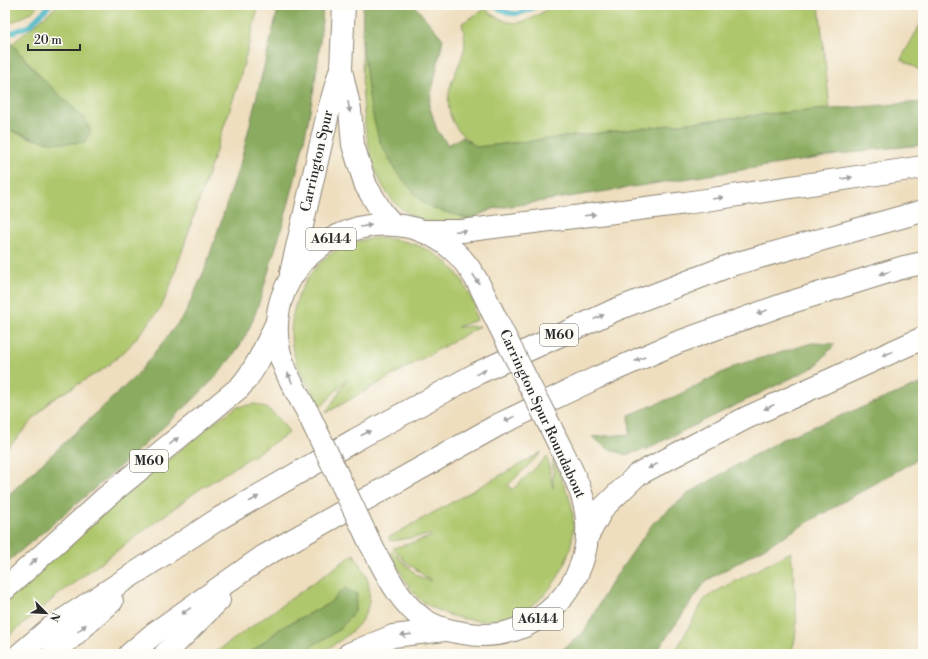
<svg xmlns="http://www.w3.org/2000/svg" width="928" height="659" viewBox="0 0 928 659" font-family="'Libre Bodoni',serif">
<rect width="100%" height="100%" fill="#fdfcf7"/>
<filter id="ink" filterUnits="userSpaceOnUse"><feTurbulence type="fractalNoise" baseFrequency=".025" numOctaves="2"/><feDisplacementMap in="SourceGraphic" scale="8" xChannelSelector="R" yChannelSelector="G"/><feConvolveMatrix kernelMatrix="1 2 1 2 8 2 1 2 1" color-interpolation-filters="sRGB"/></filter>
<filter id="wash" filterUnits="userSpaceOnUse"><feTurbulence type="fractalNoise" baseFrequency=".012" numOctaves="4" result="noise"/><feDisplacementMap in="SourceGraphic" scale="16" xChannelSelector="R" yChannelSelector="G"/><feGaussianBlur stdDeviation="0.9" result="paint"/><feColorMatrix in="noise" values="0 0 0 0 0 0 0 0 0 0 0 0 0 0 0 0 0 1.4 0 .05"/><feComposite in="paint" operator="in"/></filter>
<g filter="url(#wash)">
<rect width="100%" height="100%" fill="#eedebe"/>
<g fill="#afc76c" stroke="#6d794c">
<polygon points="5,5 39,5 32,12 5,26"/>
<polygon points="58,5 259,5 239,82 171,284 161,308 127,349 105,368 50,401 5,451 5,128 35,140 40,76 12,44"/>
<path d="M554,5H819L830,109L767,114L477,147C455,132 444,115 450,88C453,75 461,63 464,50C466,42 464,31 462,23L485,9C515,32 525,23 554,5Z"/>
<polygon points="923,20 923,72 901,59"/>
<path d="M362,39L370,103L379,140L396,171L432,208L470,219C453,222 433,226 416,218C357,190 363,95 362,39Z"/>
<path d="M375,238C404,238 436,248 456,272C464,282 470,295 476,307L473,309L477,320L457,327L480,326L326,413L347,379L322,406L319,404C311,389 299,372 294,355C283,315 304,268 340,248C350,242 363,240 375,238Z"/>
<path d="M255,404C271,408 280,418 289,433L197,491L59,594L5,639V603L72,538L217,420L237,407Z"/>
<path d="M542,452L508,485L512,490L547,457L553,488V460C560,477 571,496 573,514C577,553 554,598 517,614C487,627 448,620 422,601C408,589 399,569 391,553L392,551L418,576L431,581L405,561L393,548L431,537L430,535L391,541L388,538Z"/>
<path d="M791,552C793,574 803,638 789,654H674L704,600L717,591Z"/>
<path d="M354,554C358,562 364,570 367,578C375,605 363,625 342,639C323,652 323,654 299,654L340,629L345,588L328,604L281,628L249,654H213Z"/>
</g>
<g fill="#8bac60" stroke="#5b6c46">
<path d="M281,5H323C318,94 297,182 270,266C262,293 255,322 240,345C219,378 189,404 161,429C111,476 57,520 5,564V498L136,376L185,314L205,269L241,161L278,9Z"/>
<polygon points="363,5 414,5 443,39 429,105 437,130 448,145 462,137 477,147 767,114 923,102 923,145 869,150 492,209 470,219 432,208 421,201 396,171 379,140 370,103 362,39"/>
<path d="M5,43L12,44L40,76L83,117L91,131L85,142C52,146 35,140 5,128Z"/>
<polygon points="812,343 835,344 816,366 646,449 626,455 607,448 592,437 630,434 629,415 676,396 737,365"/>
<polygon points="923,383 923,456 706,581 655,654 557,654 584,632 609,586 653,523 689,493 780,440"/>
<polygon points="345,588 357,594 355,611 340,629 299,654 249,654 281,628 328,604"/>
</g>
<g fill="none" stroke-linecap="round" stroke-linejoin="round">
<g stroke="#4ab7c5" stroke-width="5">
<path d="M493,5C513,17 519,16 538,5"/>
<polyline points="5,35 29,26 50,5"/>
</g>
</g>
</g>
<g filter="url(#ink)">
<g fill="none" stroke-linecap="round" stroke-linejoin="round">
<g stroke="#8c8474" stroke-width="24">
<g id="primary">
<polyline points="341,70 350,110 353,145 366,186 382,212 393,225"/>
<polyline points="291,273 329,109 341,68 344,5"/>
<path d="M308,413C295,389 278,363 277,335C272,244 386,189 454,251C471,266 482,289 491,309"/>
<path d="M370,543C385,570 397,600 423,619C435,628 449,631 463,633C535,647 597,584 586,512C581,483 563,454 551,428"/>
</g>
</g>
<g stroke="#8c8474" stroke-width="24">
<g id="motorway">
<polyline points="422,231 462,231 686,203 923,167"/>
<polyline points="587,537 603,508 637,475 746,418 923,338"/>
<path d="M5,589L105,498L240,387C257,368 266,345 277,322"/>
<polyline points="20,654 49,629 220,518 355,440 478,373 615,310 731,265 923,211"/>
<polyline points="53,654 112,601"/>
<polyline points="130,654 156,632 264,556 498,425 596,378 676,343 782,305 904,267 923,263"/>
<polyline points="165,654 219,600"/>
<polyline points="349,654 393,636 445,630"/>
</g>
</g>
<use href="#primary" stroke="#fff" stroke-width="22"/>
<use href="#motorway" stroke="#fff" stroke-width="22"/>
<g stroke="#8c8474" stroke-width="24" stroke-linecap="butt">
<g id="primary-bridge">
<polyline points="491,309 551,428"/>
<polyline points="308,413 370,543"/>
</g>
</g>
<use href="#primary-bridge" stroke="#fff" stroke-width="22"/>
</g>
<defs><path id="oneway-solid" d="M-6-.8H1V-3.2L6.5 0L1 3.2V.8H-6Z"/></defs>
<g fill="#a0a0a0">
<use href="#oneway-solid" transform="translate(349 107) rotate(80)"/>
<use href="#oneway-solid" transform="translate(847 178) rotate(-9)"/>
<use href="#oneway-solid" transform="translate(718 198) rotate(-9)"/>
<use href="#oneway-solid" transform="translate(590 215) rotate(-7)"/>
<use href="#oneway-solid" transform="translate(366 226) rotate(-9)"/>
<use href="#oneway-solid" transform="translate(461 231) rotate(-3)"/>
<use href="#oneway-solid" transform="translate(885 273) rotate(163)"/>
<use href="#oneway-solid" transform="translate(476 279) rotate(57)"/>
<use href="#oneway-solid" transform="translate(762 312) rotate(160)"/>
<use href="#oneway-solid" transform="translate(599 317) rotate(-25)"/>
<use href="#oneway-solid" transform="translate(887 354) rotate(156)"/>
<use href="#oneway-solid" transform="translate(640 359) rotate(157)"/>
<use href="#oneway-solid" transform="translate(481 372) rotate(-26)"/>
<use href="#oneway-solid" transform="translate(290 378) rotate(-113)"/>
<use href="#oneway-solid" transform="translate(769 407) rotate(156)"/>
<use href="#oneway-solid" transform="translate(509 419) rotate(154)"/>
<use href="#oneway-solid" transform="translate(366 433) rotate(-28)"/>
<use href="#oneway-solid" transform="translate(174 441) rotate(-39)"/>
<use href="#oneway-solid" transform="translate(653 466) rotate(152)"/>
<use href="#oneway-solid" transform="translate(254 499) rotate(-30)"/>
<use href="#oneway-solid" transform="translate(33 562) rotate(-43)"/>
<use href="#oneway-solid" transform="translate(186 611) rotate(145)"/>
<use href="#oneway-solid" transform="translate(82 628) rotate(-42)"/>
<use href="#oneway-solid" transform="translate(406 635) rotate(173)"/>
</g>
</g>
<g text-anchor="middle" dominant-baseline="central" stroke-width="3" stroke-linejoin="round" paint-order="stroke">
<g fill="#fdfcf7" stroke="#6a6a68" stroke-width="1">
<rect x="306" y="228" width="50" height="22" rx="3"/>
<rect x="540" y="324" width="38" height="22" rx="3"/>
<rect x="130" y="450" width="38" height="22" rx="3"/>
<rect x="513" y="608" width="50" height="22" rx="3"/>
</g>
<g font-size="13" font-weight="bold" fill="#2b2b2b">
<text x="331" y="239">A6144</text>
<text x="559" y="335">M60</text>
<text x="149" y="461">M60</text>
<text x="538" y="619">A6144</text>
</g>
<g font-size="14" fill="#2b2b2b" stroke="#fdfcf7">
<text transform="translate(317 161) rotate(-77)">Carrington Spur</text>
<text transform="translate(542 414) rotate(65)">Carrington Spur Roundabout</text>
</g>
</g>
<rect width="928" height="659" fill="none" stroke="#fdfcf7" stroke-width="20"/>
<g transform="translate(46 613) rotate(114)" stroke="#fdfcf7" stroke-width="3" paint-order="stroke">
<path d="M0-3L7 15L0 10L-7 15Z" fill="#2b2b2b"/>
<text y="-6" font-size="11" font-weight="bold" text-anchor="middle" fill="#2b2b2b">N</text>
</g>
<path d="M28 44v6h52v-6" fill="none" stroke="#2b2b2b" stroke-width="2"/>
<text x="34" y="44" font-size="12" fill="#2b2b2b" stroke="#fdfcf7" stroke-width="3" paint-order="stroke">20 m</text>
</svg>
